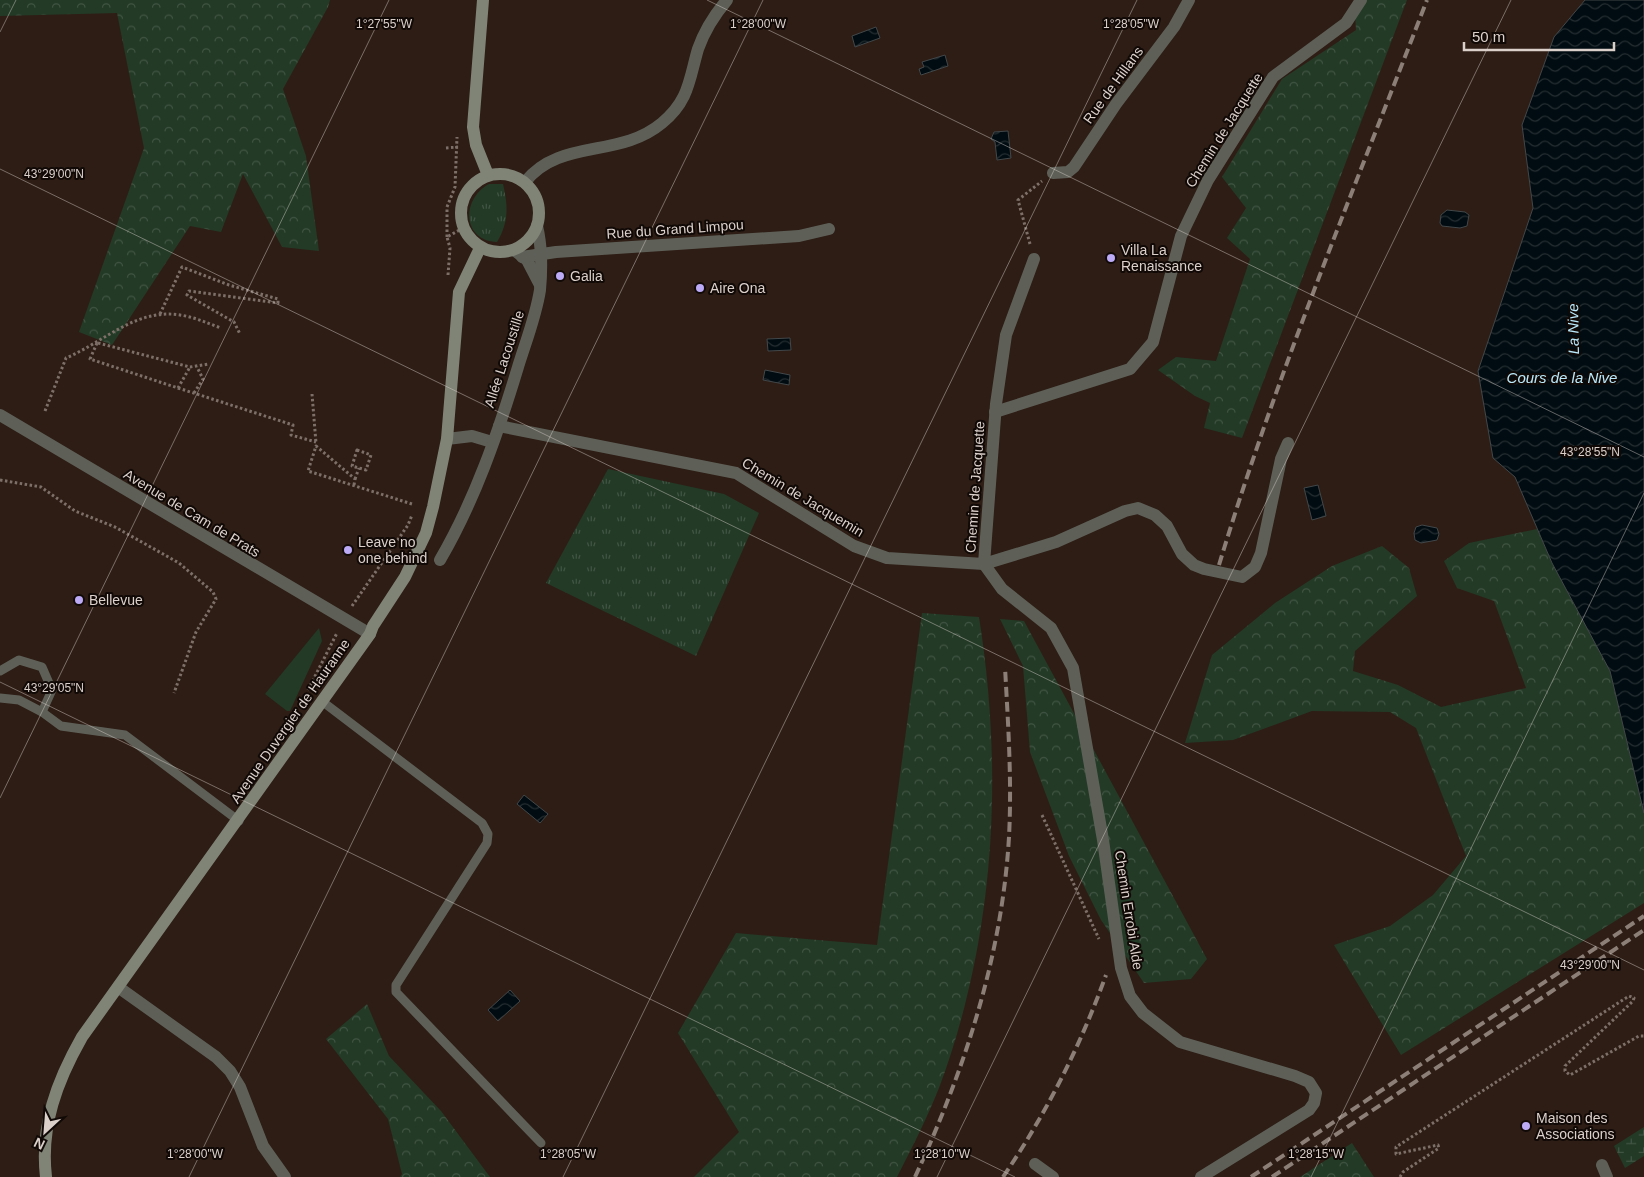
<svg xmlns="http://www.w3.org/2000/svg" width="1644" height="1177" viewBox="0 0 1644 1177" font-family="Helvetica,sans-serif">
<defs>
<pattern id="grass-tufts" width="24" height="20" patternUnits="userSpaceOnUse" patternTransform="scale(1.25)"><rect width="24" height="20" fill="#223a26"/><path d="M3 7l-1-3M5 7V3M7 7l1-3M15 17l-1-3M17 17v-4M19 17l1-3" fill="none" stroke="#425544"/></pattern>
<pattern id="forest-crowns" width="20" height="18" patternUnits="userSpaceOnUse" patternTransform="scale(1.25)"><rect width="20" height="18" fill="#223a26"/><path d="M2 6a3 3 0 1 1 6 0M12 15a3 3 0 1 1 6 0" fill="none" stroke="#425544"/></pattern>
<pattern id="wetland-marsh" width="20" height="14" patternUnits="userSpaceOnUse" patternTransform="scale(1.25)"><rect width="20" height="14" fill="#223a26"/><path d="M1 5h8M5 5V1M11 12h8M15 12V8" fill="none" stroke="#425544"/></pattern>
<pattern id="water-waves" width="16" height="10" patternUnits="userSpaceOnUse" patternTransform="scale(1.25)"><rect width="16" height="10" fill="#000c11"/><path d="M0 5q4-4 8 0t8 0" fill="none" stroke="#252e32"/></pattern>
</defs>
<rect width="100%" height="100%" fill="#2d1d15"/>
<g fill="url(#grass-tufts)">
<path d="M489,184H503C508,206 509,222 497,242C463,241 460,200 489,184Z"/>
<polygon points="608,469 724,494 759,513 696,656 546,583"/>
</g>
<g fill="url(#forest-crowns)">
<polygon points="0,0 330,0 328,7 283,89 306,156 319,251 282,247 243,174 221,232 190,226 112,345 79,332 144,148 117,13 0,16"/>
<polygon points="1354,0 1407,0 1242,438 1204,428 1210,403 1195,396 1158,370 1176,357 1216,361 1250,259 1227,238 1246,208 1222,177 1282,79 1356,30"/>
<polygon points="1537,529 1552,563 1610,671 1644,813 1644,903 1401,1055 1334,945 1390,926 1433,895 1466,856 1416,728 1390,712 1312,711 1233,740 1185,743 1212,655 1275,603 1332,566 1382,546 1409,568 1417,596 1355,651 1353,671 1398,685 1441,707 1526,688 1494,601 1457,588 1444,561 1469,543"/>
<path d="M922,613L979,617C1004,774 995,938 939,1088C927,1118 912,1148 897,1177H694L739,1132L678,1033L736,933L877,945Z"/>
<polygon points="1000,619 1024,621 1207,959 1191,979 1144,983 1101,920 1069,856 1030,752 1023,666"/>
<polygon points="367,1004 389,1056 441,1111 490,1177 400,1177 402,1174 388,1119 326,1039"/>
<polygon points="1352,1143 1374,1177 1300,1177"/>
</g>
<polygon fill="url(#wetland-marsh)" points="1644,1127 1644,1156 1625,1168 1614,1146"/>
<polygon fill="#223a26" points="319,628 322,641 290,711 287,711 265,694"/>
<g fill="url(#water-waves)" stroke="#424749">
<polygon points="1585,0 1644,0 1644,813 1610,671 1552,563 1515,477 1493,458 1478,371 1533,208 1522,125 1554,37"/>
<polygon points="876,27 880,38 855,47 852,36"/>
<polygon points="945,55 948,66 921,75 919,69 924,67 922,62"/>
<polygon points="1008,131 1011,158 997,160 995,142 991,139 994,132"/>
<polygon points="1447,210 1465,212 1469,215 1467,226 1460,228 1442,226 1440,223 1441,215"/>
<polygon points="790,338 791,350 768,351 767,339"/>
<polygon points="765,370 790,375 789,385 763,380"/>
<polygon points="1318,485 1326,516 1312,520 1304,488"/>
<polygon points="1422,525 1437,528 1439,534 1437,540 1421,543 1415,540 1414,533 1416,527"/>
<polygon points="524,795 548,814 540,823 517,804"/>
<polygon points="510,990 520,1001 498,1021 488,1010"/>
</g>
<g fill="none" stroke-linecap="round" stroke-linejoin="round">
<g stroke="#7e7069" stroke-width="3" stroke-dasharray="2.5 2.5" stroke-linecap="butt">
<polyline points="446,148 458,147"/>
<polyline points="447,237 447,207 455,187 457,137"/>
<polyline points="1030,244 1018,200 1042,181"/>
<polyline points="448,275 450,248 447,237 463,228"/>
<polyline points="160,314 182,267 229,285 278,299 278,303 189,291 187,295 234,322 240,334"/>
<polyline points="97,343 90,359 178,388 190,367"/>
<polyline points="98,343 190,367 209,364"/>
<polyline points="178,388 293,425 291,435 316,442"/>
<polyline points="194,393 203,379 197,367"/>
<polyline points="312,394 316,443"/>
<path d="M45,411L66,358C104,342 136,308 180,315C194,317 207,323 221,328"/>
<polygon points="357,450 371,455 366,470 352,466"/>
<polyline points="355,479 359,468"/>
<polyline points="0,480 41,487 75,511 115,527 179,563 213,592 216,599 196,632 174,693"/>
<polyline points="354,485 355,479 316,446 308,471 412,504"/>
<polyline points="352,606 408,525 412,515"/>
<polyline points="308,690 337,633"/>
<polyline points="1042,815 1099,939"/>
<polyline points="1400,1177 1403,1172 1439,1148 1438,1145 1396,1154 1396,1147 1629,996 1634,998 1633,1001 1565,1066 1565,1071 1570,1075 1639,1036 1644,1036"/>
</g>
<g stroke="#5e6058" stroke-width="9">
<polyline points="0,671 19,660 42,667 52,690 42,712"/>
<polyline points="0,698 19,700 42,712 61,726 125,735 239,821"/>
<polyline points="323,702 482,823 488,834 487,843 396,985 396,992 541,1143"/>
</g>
<g stroke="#5e6058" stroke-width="12">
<polyline points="1053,173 1068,172 1074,167 1116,104 1174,27 1189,0"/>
<path d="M525,182C560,138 619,159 662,123C689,101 689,80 698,49C704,32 715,14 727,0"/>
<polyline points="514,250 527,260 540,285"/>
<polyline points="522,257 556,252 799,236 829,229"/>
<polyline points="995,412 1130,369 1153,342 1181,236 1208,180 1273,77 1346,23 1361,0"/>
<polyline points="0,415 370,634"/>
<polyline points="499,426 736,473 854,546 887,558 984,564 1056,542 1125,511 1138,508 1155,515 1167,526 1182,554 1194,565 1204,569 1242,577 1255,567 1261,553 1281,459 1288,443"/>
<polyline points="447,439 472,436 492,442"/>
<path d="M440,560C475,500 498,433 518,367C526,341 536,316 540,290C542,268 542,247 537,226"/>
<polyline points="984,564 1002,589 1051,628 1073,668 1103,840 1121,968 1130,996 1143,1013 1180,1042 1295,1076 1309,1082 1316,1093 1314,1103 1309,1110 1201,1177"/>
<polyline points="984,564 996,404 1006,335 1034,259"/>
<polyline points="118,987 216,1057 230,1071 240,1087 263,1146 285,1177"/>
<polyline points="1035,1164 1053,1177"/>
<polyline points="1602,1165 1607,1177"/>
</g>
<g stroke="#808477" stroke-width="12">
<polyline points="483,0 473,127 476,145 488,175"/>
<circle cx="500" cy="213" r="39"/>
<path d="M46,1177C40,1126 57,1081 82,1037L370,634L373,626L405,577L426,533L433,507L447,439L459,292L480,248"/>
</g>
<g stroke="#8c7f78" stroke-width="4" stroke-dasharray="10 5" stroke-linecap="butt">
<path d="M1219,565C1277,373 1355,187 1427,0"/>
<path d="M915,1177C965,1069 1002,956 1009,837C1012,780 1008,723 1005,667"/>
<path d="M1003,1177C1046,1114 1080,1047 1106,975"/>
<polyline points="1251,1177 1644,916"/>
<polyline points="1272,1177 1644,930"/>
</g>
</g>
<path fill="none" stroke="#dcd0cb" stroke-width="1" stroke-opacity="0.45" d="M707,0L1644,457M0,32L16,0M0,169L1644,970M0,682L1015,1177M0,798L389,0M189,1177L763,0M563,1177L1137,0M937,1177L1511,0M1311,1177L1644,493"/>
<g fill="#bcaaf6" stroke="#100906" stroke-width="2">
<circle cx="1111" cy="258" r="5"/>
<circle cx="560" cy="276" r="5"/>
<circle cx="700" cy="288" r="5"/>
<circle cx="348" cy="550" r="5"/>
<circle cx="79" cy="600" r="5"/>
<circle cx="1526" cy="1126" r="5"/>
</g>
<g text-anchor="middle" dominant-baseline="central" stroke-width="4" stroke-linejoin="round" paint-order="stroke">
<g font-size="14" fill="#dcd0cb" stroke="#100906">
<text transform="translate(1113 85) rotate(-54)">Rue de Hillans</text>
<text transform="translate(1224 130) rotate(-58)">Chemin de Jacquette</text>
<text transform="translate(675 229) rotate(-4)">Rue du Grand Limpou</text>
<text transform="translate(504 359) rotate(-72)">Allée Lacoustille</text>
<text transform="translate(975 487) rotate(-86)">Chemin de Jacquette</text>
<text transform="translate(803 497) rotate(31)">Chemin de Jacquemin</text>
<text transform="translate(192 513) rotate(31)">Avenue de Cam de Prats</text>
<text transform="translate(290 721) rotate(-55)">Avenue Duvergier de Hauranne</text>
<text transform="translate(1129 910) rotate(81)">Chemin Errobi Alde</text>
</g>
<g font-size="14" fill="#dcd0cb" stroke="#100906" text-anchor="start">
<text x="1121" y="250">Villa La<tspan x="1121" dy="16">Renaissance</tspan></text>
<text x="570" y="276">Galia</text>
<text x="710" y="288">Aire Ona</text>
<text x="358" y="542">Leave no<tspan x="358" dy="16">one behind</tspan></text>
<text x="89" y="600">Bellevue</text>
<text x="1536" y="1118">Maison des<tspan x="1536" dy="16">Associations</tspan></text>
</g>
<g font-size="15" font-style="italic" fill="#baeafc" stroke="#100906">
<text transform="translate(1573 329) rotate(-91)">La Nive</text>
<text x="1562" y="377">Cours de la Nive</text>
</g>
</g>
<g font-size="12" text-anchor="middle" fill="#dcd0cb" stroke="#100906" stroke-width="4" stroke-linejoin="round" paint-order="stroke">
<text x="384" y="28">1°27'55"W</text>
<text x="758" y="28">1°28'00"W</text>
<text x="1131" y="28">1°28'05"W</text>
<text x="54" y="178">43°29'00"N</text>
<text x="1590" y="456">43°28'55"N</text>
<text x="54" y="692">43°29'05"N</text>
<text x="1590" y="969">43°29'00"N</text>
<text x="195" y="1158">1°28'00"W</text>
<text x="568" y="1158">1°28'05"W</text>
<text x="942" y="1158">1°28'10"W</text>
<text x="1316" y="1158">1°28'15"W</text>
</g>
<g transform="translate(45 1132) rotate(206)" stroke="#100906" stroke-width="4" paint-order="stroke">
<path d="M0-4L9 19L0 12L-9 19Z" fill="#dcd0cb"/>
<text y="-8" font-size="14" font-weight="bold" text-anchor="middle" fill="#dcd0cb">N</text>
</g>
<path d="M1464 42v8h150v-8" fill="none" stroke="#dcd0cb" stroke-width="2.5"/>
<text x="1472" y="42" font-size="15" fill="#dcd0cb" stroke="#100906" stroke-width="4" paint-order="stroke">50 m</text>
</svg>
